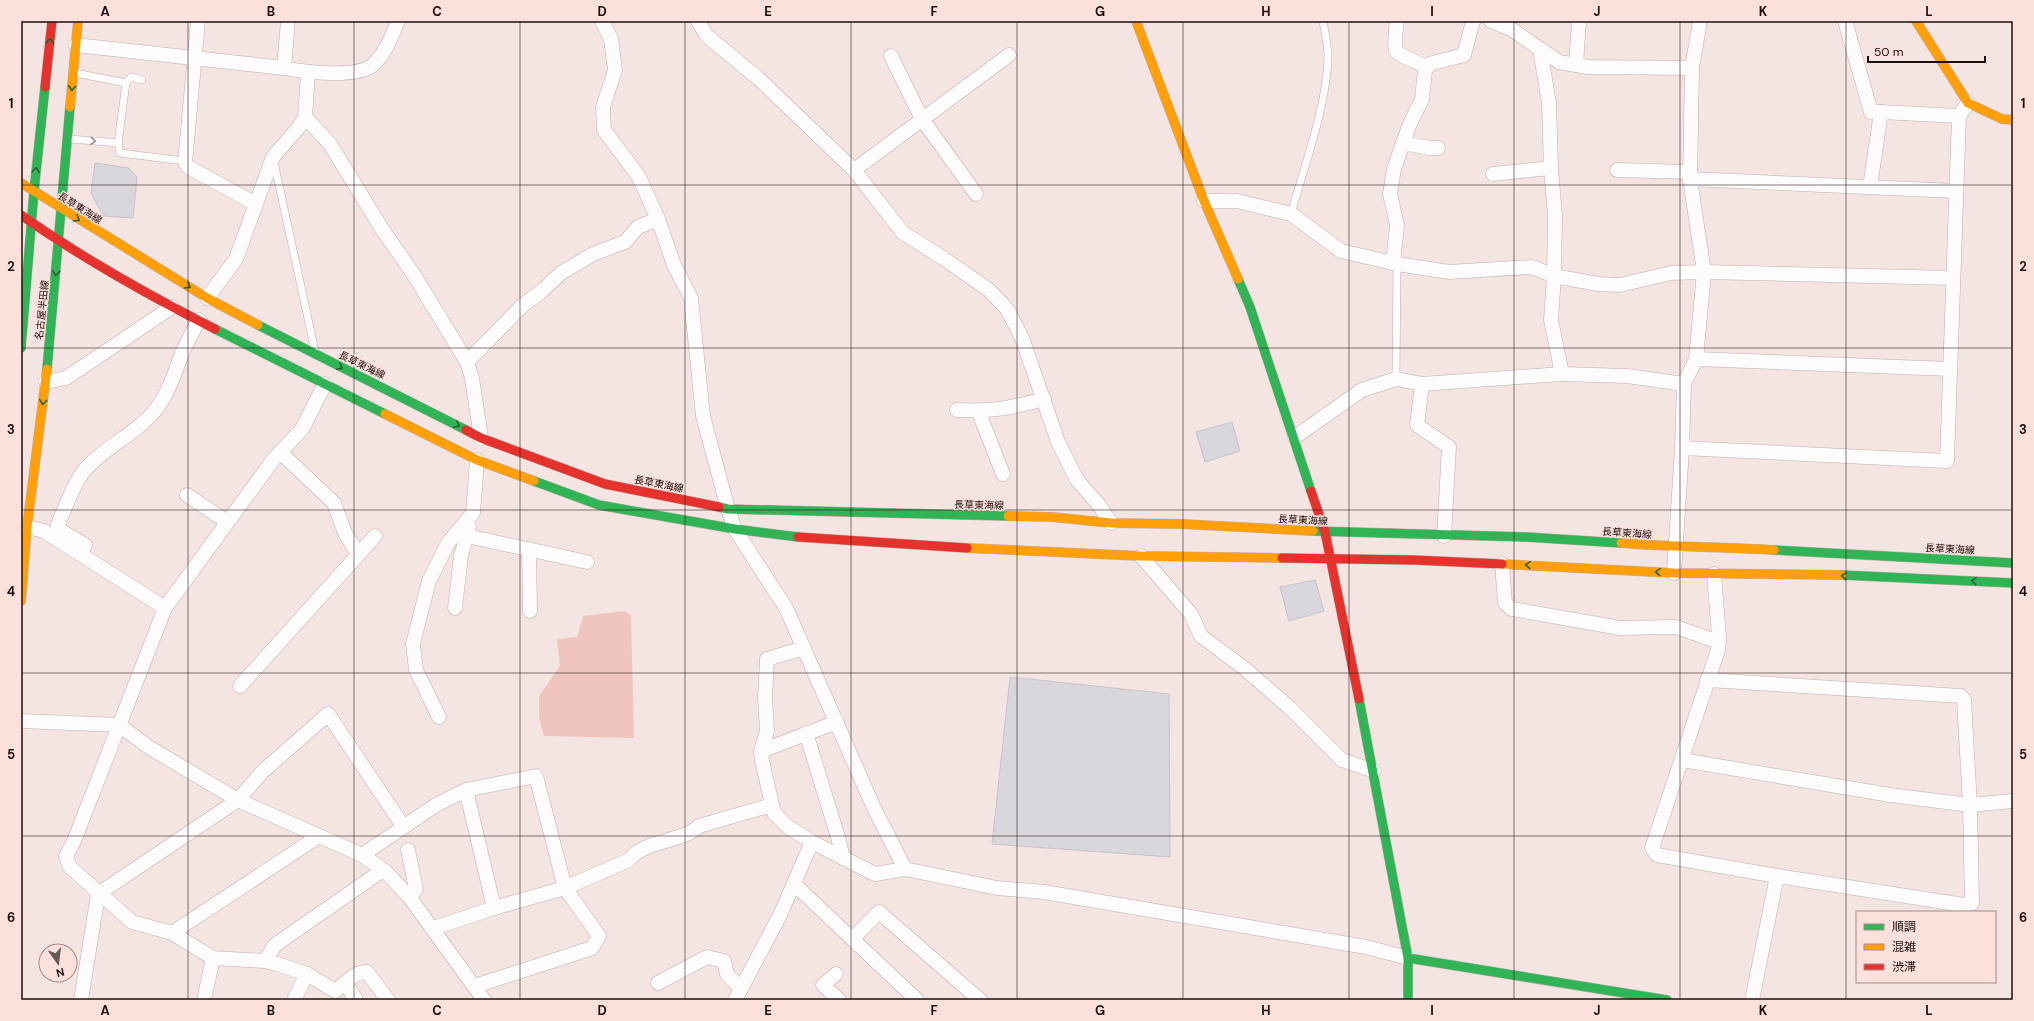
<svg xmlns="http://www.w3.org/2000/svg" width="2034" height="1021" viewBox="0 0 2034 1021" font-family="'DM Sans','Noto Sans JP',sans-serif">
<rect width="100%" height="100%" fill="#f4e5e3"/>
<polygon fill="#f1c5bf" points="625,611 631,615 634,738 544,736 539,718 539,696 560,666 557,639 577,637 583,616"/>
<g fill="#d9d6dc" stroke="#c7c3c8">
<polygon points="95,163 129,168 137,177 133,218 103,216 91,193"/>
<polygon points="1232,422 1240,451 1205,462 1196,432"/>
<polygon points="1315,580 1324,611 1289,621 1280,587"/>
<polygon points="1010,677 1169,694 1170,857 992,844"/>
</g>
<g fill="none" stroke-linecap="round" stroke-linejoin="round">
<g stroke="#bdafad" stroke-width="8">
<g id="lane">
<polyline points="75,73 126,83"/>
<polyline points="142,80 131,77 126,83 118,143 120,153 176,160"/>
<polyline points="70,139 119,143"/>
<polyline points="274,162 315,351"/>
<path d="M1291,214C1304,167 1327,105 1328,57C1328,45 1325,33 1323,21"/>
<polyline points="1396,379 1397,264"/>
</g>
</g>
<g stroke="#bdafad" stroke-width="15">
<g id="street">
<polyline points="198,21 185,162 188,167 256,204"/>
<polyline points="602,21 611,39 615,70 603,107 604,130 639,177 658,219 674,265 691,298 703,416 728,509 735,529 747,548 786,608 874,808 905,869"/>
<polyline points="698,21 707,36 759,79 854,170 903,233 943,258 989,290 1007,309 1022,338 1058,442 1077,480 1099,505 1111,523"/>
<path d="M1397,21C1396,29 1394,43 1396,50C1398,56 1421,63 1427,68"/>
<polyline points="1491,21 1511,29 1540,49 1549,103 1551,168 1555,216 1554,276 1551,320 1562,374"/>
<polyline points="1845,21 1871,112 1881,112"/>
<path d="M76,45L284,68C304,72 358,79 374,64C386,52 392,36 398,21"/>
<polyline points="1540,49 1559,62 1588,67 1692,68"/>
<polyline points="891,56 922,119 976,194"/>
<polyline points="1576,65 1579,21"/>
<polyline points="284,68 288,21"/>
<polyline points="305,117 330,144 382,229 414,275 467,362 472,378 481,438"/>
<polyline points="1403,143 1430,148 1438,148"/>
<polyline points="854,170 1009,55"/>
<polyline points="1617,170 1690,172"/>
<polyline points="1493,174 1551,168"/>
<polyline points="1690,179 1955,191"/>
<polyline points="1870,187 1881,112 1959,116"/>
<polyline points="1204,201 1237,201 1291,214 1341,251 1397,264 1449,272 1532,267 1554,276 1598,284 1620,285 1671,273 1704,272 1953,278"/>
<polyline points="1393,263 1397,225 1390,194 1394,169 1409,126 1422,99 1425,70 1429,64 1464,55 1473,21"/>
<polyline points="207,298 236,259 273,157 299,127 305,117 308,73"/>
<polyline points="1696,359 1949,369"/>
<polyline points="467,362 523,305 542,291 561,273 593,254 625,242 638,227 658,219"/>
<polyline points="46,382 66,378 172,307"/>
<path d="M325,384L302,429L273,460L165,608L74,841L66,856L70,867L132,922L172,933L213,958L265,961L277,964L307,974L335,991C345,984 355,971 367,972L388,1000"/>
<polyline points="1422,384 1417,425 1449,447 1444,536"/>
<path d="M957,410C991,412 1011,408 1044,399"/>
<polyline points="983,412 981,418 1003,474"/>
<polyline points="1295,437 1362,390 1396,379 1422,384 1562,374 1627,376 1684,384"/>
<polyline points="1682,448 1947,461 1959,116 1968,103"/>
<polyline points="280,452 334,503 345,533 358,554"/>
<polyline points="187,495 227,522"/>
<polyline points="27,527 44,531 165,608"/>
<polyline points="467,536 587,562"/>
<polyline points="529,549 530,611"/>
<path d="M80,554L85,545L58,529V524C66,507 72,487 83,472C102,448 138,433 157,408C169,392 175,372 182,353C187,342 193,331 199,320"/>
<polyline points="1141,556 1191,614 1201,636 1244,668 1291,709 1342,760 1374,771"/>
<polyline points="1502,564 1505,603 1512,609 1620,628 1676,627 1719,642"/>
<polyline points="1674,573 1682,448 1684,384 1696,359 1704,272 1690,179 1692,68 1700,21"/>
<polyline points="455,608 461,556 469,527"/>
<polyline points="804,648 767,659 765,698 767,731 761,751 762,761 774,813 788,827 812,842 875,874 905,869 997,888 1044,892 1366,947 1408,958"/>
<polyline points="1707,680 1961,696 1964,700 1970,805 1972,903 1964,905 1777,876 1657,855 1652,848 1718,650 1719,637 1714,574"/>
<polyline points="240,686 375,536"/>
<polyline points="439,717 416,670 413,644 429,581 448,543 473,513 477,460"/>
<polyline points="21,721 119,725 150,748 238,800 362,855 386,872 410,898 484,1000"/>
<polyline points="806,733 838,837 843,858"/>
<polyline points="761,751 837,722"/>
<polyline points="1682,760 1890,795 1970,805 2013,801"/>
<polyline points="466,790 494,908"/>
<polyline points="408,850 416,889 410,898"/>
<polyline points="362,855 436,805 466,790 536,776 565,888 599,936 592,948 475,986"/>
<polyline points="794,884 917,1000"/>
<path d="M434,928L494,908L565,888L629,860C645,839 684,842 699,826L772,805"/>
<polyline points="172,933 319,836"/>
<polyline points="853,938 879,912 980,1000"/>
<polyline points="265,961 275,945 383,870"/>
<polyline points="836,974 823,985 839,1000"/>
<polyline points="658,983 707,957 724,961 727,974 741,989"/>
<polyline points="346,984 356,1000"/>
<polyline points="81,1000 98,894 238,800 262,772 328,714 403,826"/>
<polyline points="204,1000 213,958"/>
<polyline points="294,1000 307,974"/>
<polyline points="735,1000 780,915 812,842"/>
<polyline points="1752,1000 1777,876"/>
</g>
</g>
<g stroke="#bdafad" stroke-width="10">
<g id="fast">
<polyline points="1238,279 1250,307 1311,491"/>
<polyline points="258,325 466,430"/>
<polyline points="215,329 385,414"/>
<polyline points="21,348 34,191 45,87"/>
<polyline points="47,369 70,107"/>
<polyline points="534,481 599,505 735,529 798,537"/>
<polyline points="719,507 728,509 1008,516"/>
<polyline points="1313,531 1526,537 1621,543"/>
<polyline points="1774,550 2013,563"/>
<polyline points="1842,575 2013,583"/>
<polyline points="1359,699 1408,958 1408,1000"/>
<polyline points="1408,958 1667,1000"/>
</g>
</g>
<g stroke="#bdafad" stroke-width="10">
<g id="slow">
<polyline points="1136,21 1204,201 1238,279"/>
<polyline points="1916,21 1968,103 2002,119 2013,120"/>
<polyline points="70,107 78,21"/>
<polyline points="21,183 207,298 258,325"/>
<polyline points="385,414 477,460 534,481"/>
<polyline points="1008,516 1052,517 1111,523 1182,524 1313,531"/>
<path d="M1621,543C1672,547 1723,547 1774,550"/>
<polyline points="967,548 1141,556 1282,558"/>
<polyline points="1502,564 1674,573 1842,575"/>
<polyline points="21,601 27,527 47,369"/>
</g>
</g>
<g stroke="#bdafad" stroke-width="10">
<g id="jam">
<polyline points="45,87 52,21"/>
<path d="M21,215C82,258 148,295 215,329"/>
<polyline points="466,430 481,438 605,484 719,507"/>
<polyline points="1311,491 1325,532 1359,699"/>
<polyline points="798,537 967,548"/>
<polyline points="1282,558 1414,560 1502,564"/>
</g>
</g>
<use href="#lane" stroke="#fdfbfb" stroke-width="7"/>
<use href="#street" stroke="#fdfbfb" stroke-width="14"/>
<use href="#fast" stroke="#30b455" stroke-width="9"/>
<use href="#slow" stroke="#ff9f0a" stroke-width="9"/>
<use href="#jam" stroke="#e5322d" stroke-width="9"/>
</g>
<defs><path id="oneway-chevron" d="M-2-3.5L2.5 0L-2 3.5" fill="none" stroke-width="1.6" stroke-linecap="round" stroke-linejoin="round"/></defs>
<g stroke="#266231">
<use href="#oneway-chevron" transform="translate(50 41) rotate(-84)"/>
<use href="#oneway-chevron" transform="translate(72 88) rotate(95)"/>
<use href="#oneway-chevron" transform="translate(36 170) rotate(-84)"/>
<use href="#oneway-chevron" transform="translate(77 219) rotate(31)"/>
<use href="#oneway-chevron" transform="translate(56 273) rotate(96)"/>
<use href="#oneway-chevron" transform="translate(188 286) rotate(31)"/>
<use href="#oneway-chevron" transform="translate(340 367) rotate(26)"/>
<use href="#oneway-chevron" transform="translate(43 402) rotate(97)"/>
<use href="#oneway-chevron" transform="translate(457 425) rotate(27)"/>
<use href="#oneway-chevron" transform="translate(1528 565) rotate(-177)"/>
<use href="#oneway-chevron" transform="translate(1658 572) rotate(-177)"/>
<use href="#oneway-chevron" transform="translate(1844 576) rotate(-179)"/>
<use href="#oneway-chevron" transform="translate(1974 581) rotate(-177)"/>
</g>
<use stroke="#989190" href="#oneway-chevron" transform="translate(93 141) rotate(4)"/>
<path fill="none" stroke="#1d0f0d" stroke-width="1" stroke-opacity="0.55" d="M188,21V1000M354,21V1000M520,21V1000M685,21V1000M851,21V1000M1017,21V1000M1183,21V1000M1349,21V1000M1514,21V1000M1680,21V1000M1846,21V1000M21,185H2013M21,348H2013M21,510H2013M21,673H2013M21,836H2013"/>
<g text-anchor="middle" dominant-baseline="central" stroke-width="3" stroke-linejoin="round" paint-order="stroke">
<g font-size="10" fill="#1d0f0d" stroke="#fbe0dc">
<text transform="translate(80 208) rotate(32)">長草東海線</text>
<text transform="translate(42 310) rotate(-84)">名古屋半田線</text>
<text transform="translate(362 365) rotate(26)">長草東海線</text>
<text transform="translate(659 484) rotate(11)">長草東海線</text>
<text transform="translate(979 505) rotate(1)">長草東海線</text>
<text transform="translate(1303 520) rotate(3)">長草東海線</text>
<text transform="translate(1627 533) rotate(4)">長草東海線</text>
<text transform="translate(1950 549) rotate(3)">長草東海線</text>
</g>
</g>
<rect width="2034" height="1021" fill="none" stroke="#fbe0dc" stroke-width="44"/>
<rect x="1856" y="911" width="140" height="72" fill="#fbe0dc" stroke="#a28c89"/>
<rect x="1864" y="924" width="20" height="6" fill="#30b455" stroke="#a28c89"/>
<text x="1892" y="931" font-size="12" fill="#1d0f0d">順調</text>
<rect x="1864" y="944" width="20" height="6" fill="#ff9f0a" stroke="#a28c89"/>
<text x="1892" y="951" font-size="12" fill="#1d0f0d">混雑</text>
<rect x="1864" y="964" width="20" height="6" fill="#e5322d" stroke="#a28c89"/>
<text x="1892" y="971" font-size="12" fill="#1d0f0d">渋滞</text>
<g transform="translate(58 963) rotate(166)"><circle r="19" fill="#fbe0dc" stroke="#a28c89"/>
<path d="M0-3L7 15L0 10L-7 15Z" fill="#685a58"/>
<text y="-6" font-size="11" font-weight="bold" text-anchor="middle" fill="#1d0f0d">N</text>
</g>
<path d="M1868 56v6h117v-6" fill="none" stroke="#1d0f0d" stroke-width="2"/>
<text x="1874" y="56" font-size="12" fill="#1d0f0d" stroke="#fbe0dc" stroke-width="3" paint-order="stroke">50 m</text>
<rect x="22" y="22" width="1990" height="977" fill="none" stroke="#1d0f0d" stroke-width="1.5"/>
<g font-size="13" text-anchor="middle" font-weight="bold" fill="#1d0f0d">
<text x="105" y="16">A</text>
<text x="271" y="16">B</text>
<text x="437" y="16">C</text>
<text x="602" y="16">D</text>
<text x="768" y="16">E</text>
<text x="934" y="16">F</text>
<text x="1100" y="16">G</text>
<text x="1266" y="16">H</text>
<text x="1432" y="16">I</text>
<text x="1597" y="16">J</text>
<text x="1763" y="16">K</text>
<text x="1929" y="16">L</text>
<text x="11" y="108">1</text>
<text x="2023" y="108">1</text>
<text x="11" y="271">2</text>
<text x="2023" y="271">2</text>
<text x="11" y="434">3</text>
<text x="2023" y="434">3</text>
<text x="11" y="596">4</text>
<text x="2023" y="596">4</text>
<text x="11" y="759">5</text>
<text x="2023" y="759">5</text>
<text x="11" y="922">6</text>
<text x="2023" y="922">6</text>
<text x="105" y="1015">A</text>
<text x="271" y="1015">B</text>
<text x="437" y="1015">C</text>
<text x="602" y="1015">D</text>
<text x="768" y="1015">E</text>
<text x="934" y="1015">F</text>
<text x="1100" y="1015">G</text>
<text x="1266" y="1015">H</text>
<text x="1432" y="1015">I</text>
<text x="1597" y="1015">J</text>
<text x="1763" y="1015">K</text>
<text x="1929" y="1015">L</text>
</g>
</svg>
